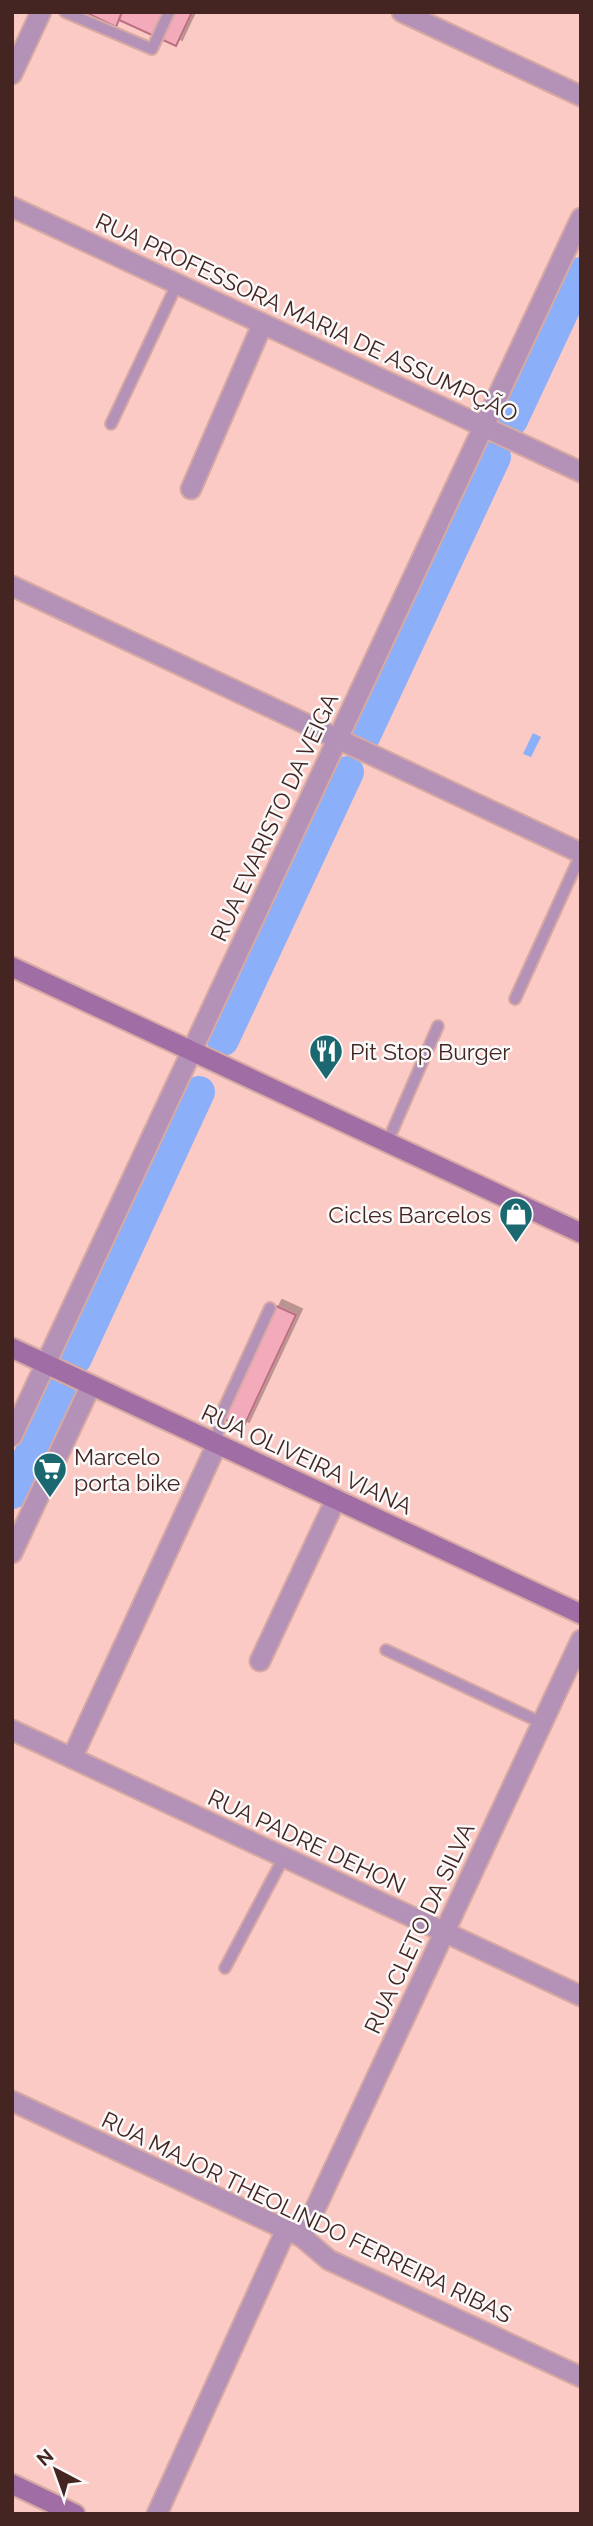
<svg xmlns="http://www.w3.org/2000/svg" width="593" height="2526" viewBox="0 0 593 2526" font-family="Raleway,sans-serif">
<defs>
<filter id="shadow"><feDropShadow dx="6" dy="-6" stdDeviation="0" flood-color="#0004"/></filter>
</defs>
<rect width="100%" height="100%" fill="#fccac5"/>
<polygon fill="#8caffa" points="533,733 541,737 531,757 523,754"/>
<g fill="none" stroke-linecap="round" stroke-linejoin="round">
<g stroke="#8caffa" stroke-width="32">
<polyline points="512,420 581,273"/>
<polyline points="364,737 495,457"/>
<polyline points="223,1040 348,772"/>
<polyline points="76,1358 199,1092"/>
<polyline points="12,1493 61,1389"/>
</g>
</g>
<g fill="#f3abbb" stroke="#ba7082" stroke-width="2" filter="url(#shadow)">
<polygon points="85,12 122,12 116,27"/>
<polygon points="122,12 192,12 176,46 119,20"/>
<polygon points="276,1306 296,1315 243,1428 222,1418"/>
</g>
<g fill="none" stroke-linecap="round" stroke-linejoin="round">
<g stroke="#d7a9a4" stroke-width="14">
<g id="service">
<polyline points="65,12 152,49 169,12"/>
<polyline points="111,424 177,284"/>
<polyline points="515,999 581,854"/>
<polyline points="387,1143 438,1026"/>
<polyline points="217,1444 219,1419 270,1308"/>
<polyline points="386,1650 542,1723"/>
<polyline points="225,1968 284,1857"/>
</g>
</g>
<g stroke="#d7a9a4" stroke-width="23">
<g id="minor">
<polyline points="402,12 581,96"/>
<polyline points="12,207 581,472"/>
<polyline points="191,489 262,325"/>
<polyline points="12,586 581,853"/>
<polyline points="12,1436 581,218"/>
<polyline points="12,1553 91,1385"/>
<polyline points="260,1661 336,1499"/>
<polyline points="12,1730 581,1996"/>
<polyline points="72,1758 217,1444"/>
<polyline points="12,2101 302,2237 329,2260 581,2377"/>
<polyline points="302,2237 581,1640"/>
<polyline points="157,2514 286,2230"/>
</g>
</g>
<g stroke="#d7a9a4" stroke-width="23">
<polyline id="tertiary" points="12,74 41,12"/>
</g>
<g stroke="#d7a9a4" stroke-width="23">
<g id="secondary">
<polyline points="12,967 581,1233"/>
<polyline points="12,1348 581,1614"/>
<polyline points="12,2484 75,2514"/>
</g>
</g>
<use href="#service" stroke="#b491b6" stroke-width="10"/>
<use href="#minor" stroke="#b491b6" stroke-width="19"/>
<use href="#tertiary" stroke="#b491b6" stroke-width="19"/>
<use href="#secondary" stroke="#a06ea4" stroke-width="19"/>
</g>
<defs>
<g id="restaurant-pin" transform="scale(1.75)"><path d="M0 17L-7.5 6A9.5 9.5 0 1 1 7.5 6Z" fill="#1c6870" stroke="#f9f9f9"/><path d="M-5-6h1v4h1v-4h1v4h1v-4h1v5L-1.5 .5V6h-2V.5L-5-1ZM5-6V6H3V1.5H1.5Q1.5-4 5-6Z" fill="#fff"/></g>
<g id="shop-pin" transform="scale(1.75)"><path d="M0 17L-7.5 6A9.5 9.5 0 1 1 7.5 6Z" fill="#1c6870" stroke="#f9f9f9"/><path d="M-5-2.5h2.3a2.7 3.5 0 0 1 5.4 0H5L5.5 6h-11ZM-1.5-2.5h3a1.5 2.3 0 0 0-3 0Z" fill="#fff"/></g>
<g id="supermarket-pin" transform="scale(1.75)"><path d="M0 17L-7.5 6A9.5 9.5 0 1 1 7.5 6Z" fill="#1c6870" stroke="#f9f9f9"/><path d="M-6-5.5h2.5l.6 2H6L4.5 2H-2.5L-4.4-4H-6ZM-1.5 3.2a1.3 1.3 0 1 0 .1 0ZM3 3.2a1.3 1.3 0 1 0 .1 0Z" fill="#fff"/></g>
</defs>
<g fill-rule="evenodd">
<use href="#restaurant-pin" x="326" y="1051"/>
<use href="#shop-pin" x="516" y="1214"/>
<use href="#supermarket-pin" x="50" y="1469"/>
</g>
<g text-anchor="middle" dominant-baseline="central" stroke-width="5" stroke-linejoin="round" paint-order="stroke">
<g font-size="23" fill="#442522" stroke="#f9f9f9">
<text transform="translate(307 317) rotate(25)">RUA PROFESSORA MARIA DE ASSUMPÇÃO</text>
<text transform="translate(274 817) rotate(-65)">RUA EVARISTO DA VEIGA</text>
<text transform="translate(307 1459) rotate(25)">RUA OLIVEIRA VIANA</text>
<text transform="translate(307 1841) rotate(25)">RUA PADRE DEHON</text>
<text transform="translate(419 1928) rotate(-65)">RUA CLETO DA SILVA</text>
<text transform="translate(307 2217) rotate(26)">RUA MAJOR THEOLINDO FERREIRA RIBAS</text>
</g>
<g font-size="23" fill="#442522" stroke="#f9f9f9" text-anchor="start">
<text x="350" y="1051">Pit Stop Burger</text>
<text x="491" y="1214" text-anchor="end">Cicles Barcelos</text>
<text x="74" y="1456">Marcelo<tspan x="74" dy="26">porta bike</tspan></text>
</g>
</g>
<rect width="593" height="2526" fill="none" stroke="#442522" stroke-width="28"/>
<g transform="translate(56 2470) rotate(319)" stroke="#f9f9f9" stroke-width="5" paint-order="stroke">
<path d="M0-5L12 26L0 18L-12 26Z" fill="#442522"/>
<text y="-10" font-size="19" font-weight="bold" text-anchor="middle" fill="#442522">N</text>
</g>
</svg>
